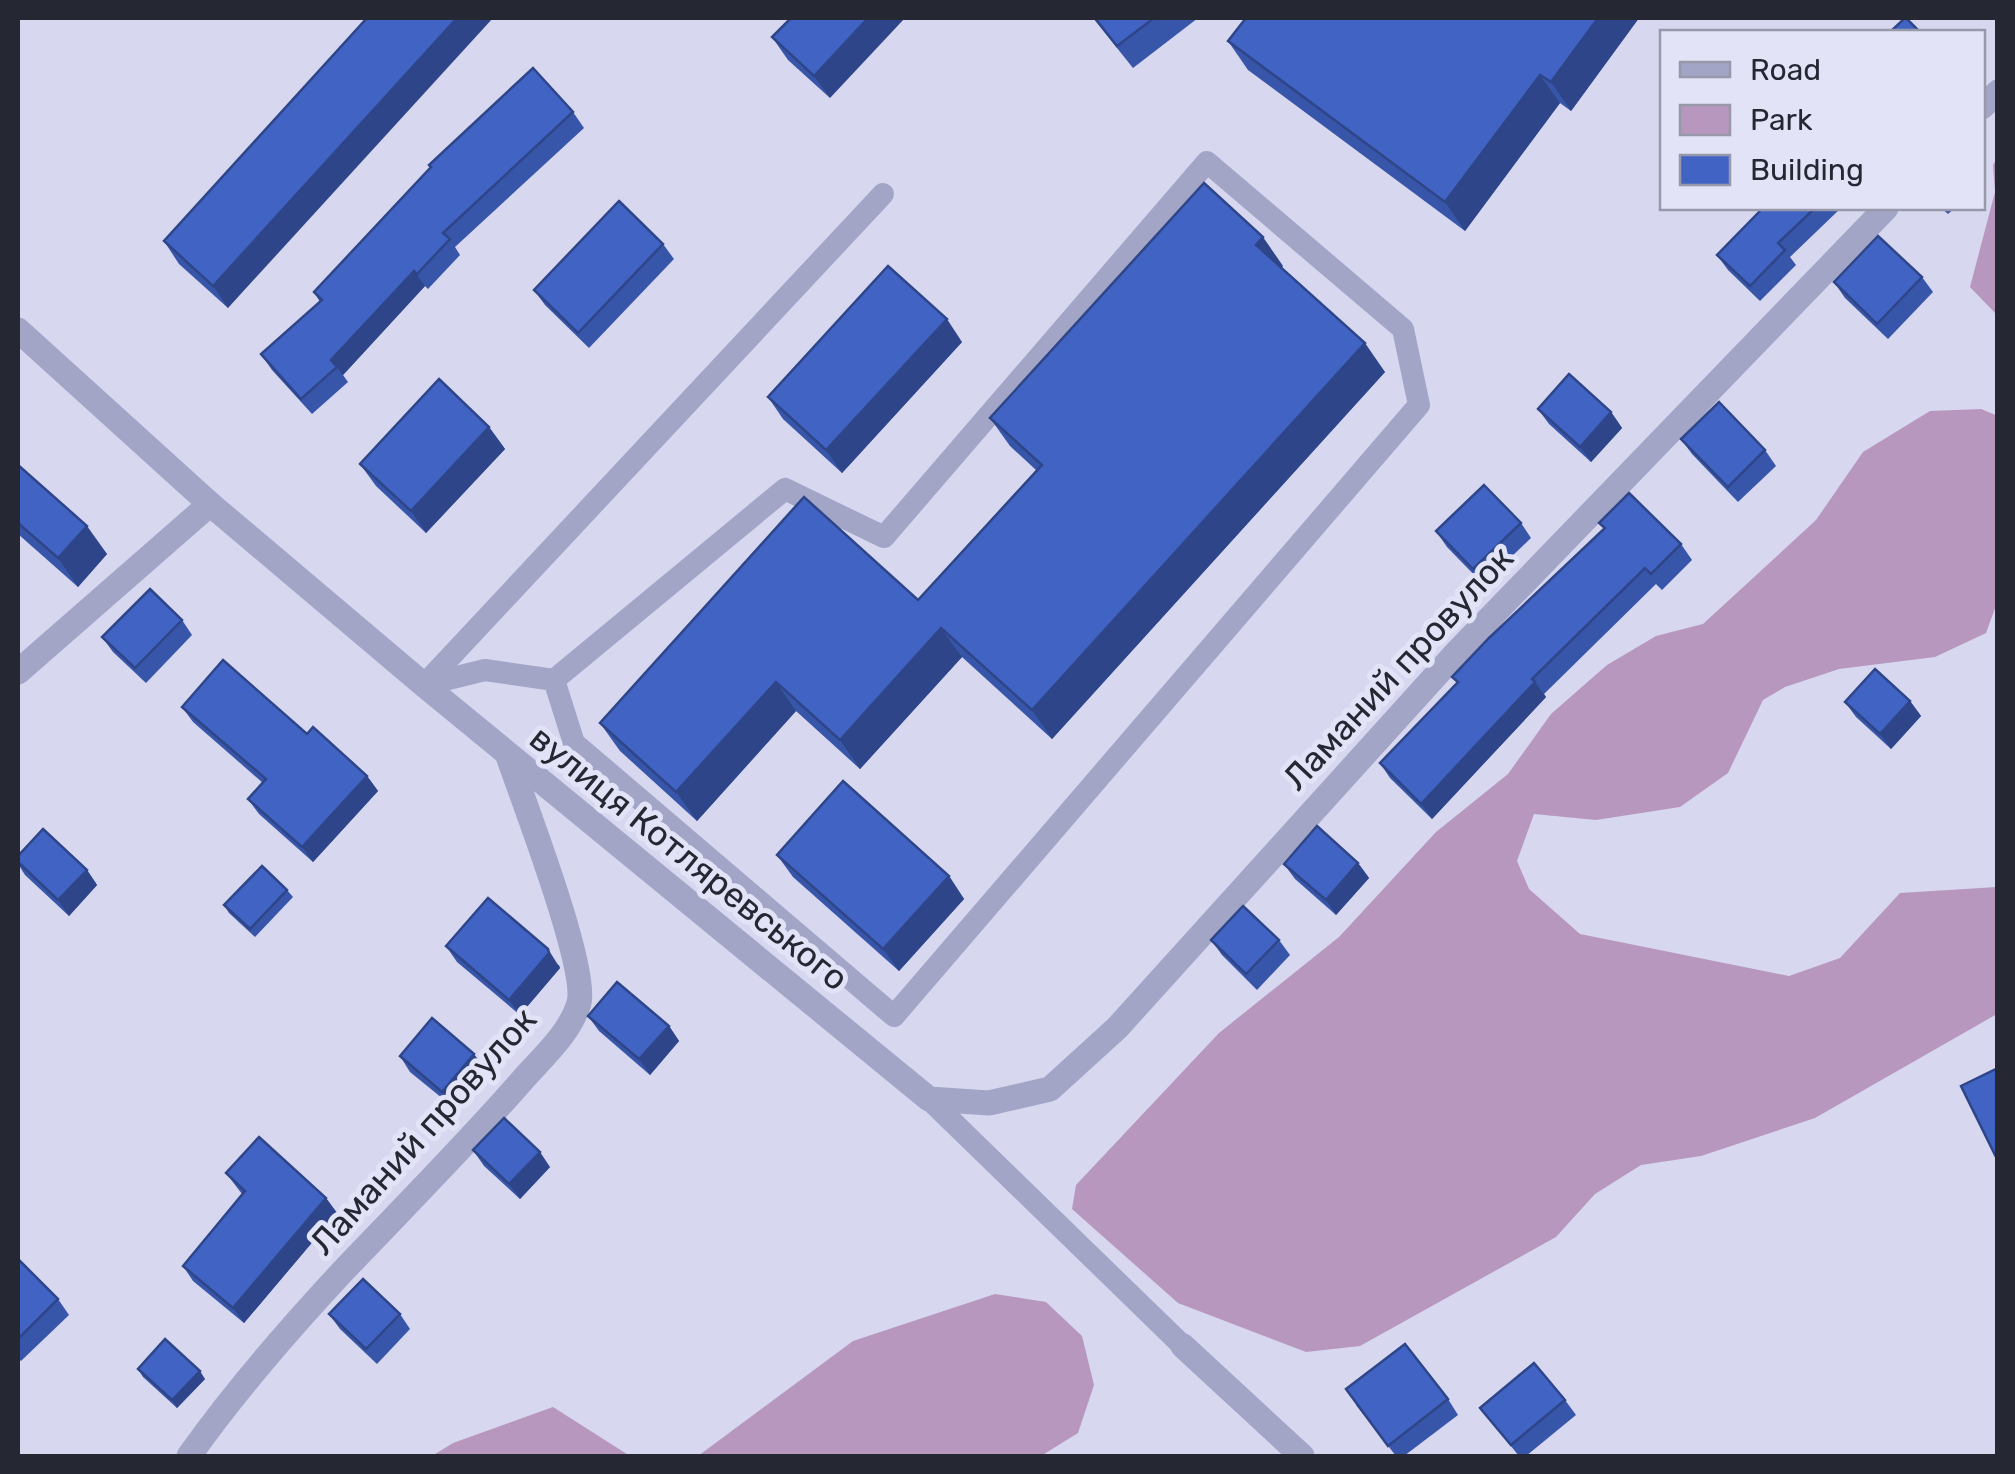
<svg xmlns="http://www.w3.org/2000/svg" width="2015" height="1474" viewBox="0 0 2015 1474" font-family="Rubik,sans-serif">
<rect width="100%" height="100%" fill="#d7d7f0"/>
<g fill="#b797be">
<polygon points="1997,158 1997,315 1970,287 1995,192 1993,165"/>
<polygon points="1981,409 1998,416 1998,600 1986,633 1935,657 1839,669 1785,687 1763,700 1728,773 1680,807 1596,820 1534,814 1517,861 1529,889 1580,934 1789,976 1840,958 1900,893 1997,887 1997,1014 1815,1118 1701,1156 1641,1165 1595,1194 1556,1237 1360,1346 1306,1352 1178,1303 1072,1209 1076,1185 1219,1033 1339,937 1436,832 1508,774 1551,714 1607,665 1656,636 1703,624 1816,520 1863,452 1930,411"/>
<polygon points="995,1294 1046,1302 1082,1336 1094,1385 1078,1433 1041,1456 698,1456 853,1341"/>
<polygon points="553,1407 630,1456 432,1456 453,1443"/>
</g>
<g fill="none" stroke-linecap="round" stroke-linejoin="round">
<g stroke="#a3a5c7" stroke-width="22">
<polyline points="424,685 485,670 554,680 785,489 884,537 1207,162 1403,329 1419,405 894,1016 574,743 554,680"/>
<polyline points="424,685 883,194"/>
<polyline points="929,1099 1183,1346"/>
</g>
<g stroke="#a3a5c7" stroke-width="25">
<polyline points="1982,107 1998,92"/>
<polyline points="18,330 210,504 424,685 929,1099 989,1103 1050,1089 1117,1028 1458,651 1886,208"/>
<polyline points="18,672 210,504"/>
<polyline points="1183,1346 1302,1456"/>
<path d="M189,1456C235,1391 289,1329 344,1270C405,1206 468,1143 526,1076C545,1055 571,1031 579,1003C588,967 523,800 508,756"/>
</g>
</g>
<g fill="#3856a9">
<polygon points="367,18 228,308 179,264 164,241"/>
<polygon points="791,18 830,98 788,60 772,37"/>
<polygon points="1093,18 1198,18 1133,68"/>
<polygon points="1246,18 1639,18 1571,111 1560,103 1465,231 1248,70 1228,41"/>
<polygon points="573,112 584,128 455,247 460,255 428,289 425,286 343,375 348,382 312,414 272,370 261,354 320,302 314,292"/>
<polygon points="1763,208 1841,208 1790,257 1796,265 1760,301 1728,270 1717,255"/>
<polygon points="1941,208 1955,208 1948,214"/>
<polygon points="663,244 674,259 589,348 545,305 534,290"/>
<polygon points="1283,266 1281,268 1385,372 1052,739 962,657 860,769 796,711 697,821 620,751 600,723 918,600 1036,470 1010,446 990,418"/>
<polygon points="1922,277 1933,292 1888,339 1845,298 1834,282"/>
<polygon points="962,342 842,473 783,419 768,397"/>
<polygon points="1538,409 1611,412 1622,428 1591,462 1549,424"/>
<polygon points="489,427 505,449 426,533 376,486 360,464"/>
<polygon points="1681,439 1765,450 1776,466 1738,502 1692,454"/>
<polygon points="18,465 107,554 78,587 18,534"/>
<polygon points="1521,523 1531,538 1483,584 1447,547 1436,531"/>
<polygon points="1599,523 1681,544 1692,560 1662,590 1656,584 1544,694 1546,697 1432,819 1390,778 1380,763 1457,683 1452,677 1604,529"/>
<polygon points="182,620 192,635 146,683 113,652 102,637"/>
<polygon points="1910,701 1921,716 1891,749 1856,717 1845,702"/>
<polygon points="182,707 307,734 367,776 378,791 313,862 259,814 248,799 263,783 193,722"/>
<polygon points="777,855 949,876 964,899 899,971 793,877"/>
<polygon points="18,856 87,870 97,885 69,916 25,875 18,864"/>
<polygon points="1358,863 1369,878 1336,915 1295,879 1284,864"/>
<polygon points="287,890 293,897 255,937 229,913 224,905"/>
<polygon points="1211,940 1279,940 1290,955 1257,990 1222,955"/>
<polygon points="446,946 559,965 560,968 520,1015 457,962"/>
<polygon points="588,1016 669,1026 679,1041 650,1075 599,1031"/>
<polygon points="474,1054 485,1070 453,1107 410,1072 400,1056"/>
<polygon points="473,1150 550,1167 520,1199 484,1166"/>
<polygon points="226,1173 326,1198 337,1213 244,1323 193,1281 183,1266 242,1194"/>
<polygon points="18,1264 58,1299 69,1315 21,1361 18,1358"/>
<polygon points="329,1314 400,1314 410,1329 377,1364 340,1329"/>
<polygon points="138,1369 205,1379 177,1408 143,1377"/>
<polygon points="1448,1399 1458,1415 1404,1456 1396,1456 1356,1405"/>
<polygon points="1565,1400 1576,1415 1526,1456 1519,1456 1480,1408"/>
</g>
<g fill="#2e4689">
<polygon points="457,18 493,18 228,308 213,286"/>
<polygon points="868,18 905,18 830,98 814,76"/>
<polygon points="1598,18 1639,18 1571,111 1551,82"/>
<polygon points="1540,75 1560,103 1465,231 1445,202"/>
<polygon points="1263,237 1283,266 1276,274 1256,245"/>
<polygon points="414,271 425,286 343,375 331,360"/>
<polygon points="947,319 962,342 842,473 826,450"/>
<polygon points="1365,343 1385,372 1052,739 1032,710"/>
<polygon points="1611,412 1622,428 1591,462 1580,447"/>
<polygon points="489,427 505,449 426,533 411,511"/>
<polygon points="87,526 107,554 78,587 58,558"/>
<polygon points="941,628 962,657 860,769 840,740"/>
<polygon points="776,682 796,711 697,821 676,792"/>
<polygon points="1535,682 1546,697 1432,819 1421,804"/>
<polygon points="1910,701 1921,716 1891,749 1880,734"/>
<polygon points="367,776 378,791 313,862 302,847"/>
<polygon points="1358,863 1369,878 1336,915 1326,900"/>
<polygon points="87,870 97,885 69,916 58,900"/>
<polygon points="949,876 964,899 899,971 883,949"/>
<polygon points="548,949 560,968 520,1015 509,1000"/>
<polygon points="669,1026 679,1041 650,1075 639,1059"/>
<polygon points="474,1054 485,1070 453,1107 442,1092"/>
<polygon points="540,1152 550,1167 520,1199 509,1184"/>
<polygon points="326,1198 337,1213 244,1323 233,1308"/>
<polygon points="200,1371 205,1379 177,1408 172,1400"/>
</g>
<g fill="#4164c4" stroke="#2e4689" stroke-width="2.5">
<polygon points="367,18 457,18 213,286 164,241"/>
<polygon points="791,18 868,18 814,76 772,37"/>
<polygon points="1095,18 1154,18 1117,46"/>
<polygon points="1246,18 1598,18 1551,82 1540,75 1445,202 1228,41"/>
<polygon points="1905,18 1906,18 1920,32 1890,32"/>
<polygon points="533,68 573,112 443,233 450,239 417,274 414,271 331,360 337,367 301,399 261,354 322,300 314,292 431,167 429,165"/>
<polygon points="1204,183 1263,237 1256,245 1365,343 1032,710 941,628 840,740 776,682 676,792 600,723 804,497 918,600 1042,465 990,418"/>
<polygon points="619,201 663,244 578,333 534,290"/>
<polygon points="1763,208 1815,208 1778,243 1785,250 1750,286 1717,255"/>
<polygon points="1878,236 1922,277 1877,324 1834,282"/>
<polygon points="888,266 947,319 826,450 768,397"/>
<polygon points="1569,374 1611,412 1580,447 1538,409"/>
<polygon points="439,379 489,427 411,511 360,464"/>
<polygon points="1719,402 1765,450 1728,487 1681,439"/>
<polygon points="18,465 87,526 58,558 18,523"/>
<polygon points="1484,485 1521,523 1473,569 1436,531"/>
<polygon points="1629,493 1681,544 1651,574 1645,568 1532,679 1535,682 1421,804 1380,763 1458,682 1452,677 1489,638 1605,528 1599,523"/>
<polygon points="150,589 182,620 135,668 102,637"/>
<polygon points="223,660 307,734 313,727 367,776 302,847 248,799 266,779 182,707"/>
<polygon points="1875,669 1910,701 1880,734 1845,702"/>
<polygon points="843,781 949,876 883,949 777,855"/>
<polygon points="1317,826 1358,863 1326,900 1284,864"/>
<polygon points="43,829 87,870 58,900 18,862 18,856"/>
<polygon points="262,866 287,890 250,929 224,905"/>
<polygon points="488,898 548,949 549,953 509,1000 446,946"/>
<polygon points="1243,906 1279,940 1246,974 1211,940"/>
<polygon points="617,982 669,1026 639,1059 588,1016"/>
<polygon points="432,1018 474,1054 442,1092 400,1056"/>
<polygon points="1998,1068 1998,1159 1997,1159 1961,1086"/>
<polygon points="504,1118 540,1152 509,1184 473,1150"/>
<polygon points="259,1137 326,1198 233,1308 183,1266 245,1191 226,1173"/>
<polygon points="20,1261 58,1299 18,1339 18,1264"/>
<polygon points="363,1279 400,1314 366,1349 329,1314"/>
<polygon points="165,1339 200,1371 172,1400 138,1369"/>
<polygon points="1405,1344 1448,1399 1388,1446 1346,1389"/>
<polygon points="1534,1363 1565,1400 1511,1445 1480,1408"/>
</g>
<g text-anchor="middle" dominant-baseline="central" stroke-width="10" stroke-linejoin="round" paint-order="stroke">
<g font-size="35" fill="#252833" stroke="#e3e3f8">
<text transform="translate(1398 668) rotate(-47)">Ламаний провулок</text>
<text transform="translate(689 858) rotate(39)">вулиця Котляревського</text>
<text transform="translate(423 1131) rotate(-48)">Ламаний провулок</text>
</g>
</g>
<rect width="2015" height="1474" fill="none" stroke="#252833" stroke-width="40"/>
<rect x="1660" y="30" width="325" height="180" fill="#e3e3f8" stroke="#9798a9" stroke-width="2.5"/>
<rect x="1680" y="62" width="50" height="15" fill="#a3a5c7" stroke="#9798a9" stroke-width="2.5"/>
<text x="1750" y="80" font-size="30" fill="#252833">Road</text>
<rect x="1680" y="105" width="50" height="30" fill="#b797be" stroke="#9798a9" stroke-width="2.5"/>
<text x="1750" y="130" font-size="30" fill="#252833">Park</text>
<rect x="1680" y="155" width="50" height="30" fill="#4164c4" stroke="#9798a9" stroke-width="2.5"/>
<text x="1750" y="180" font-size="30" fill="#252833">Building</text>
</svg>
